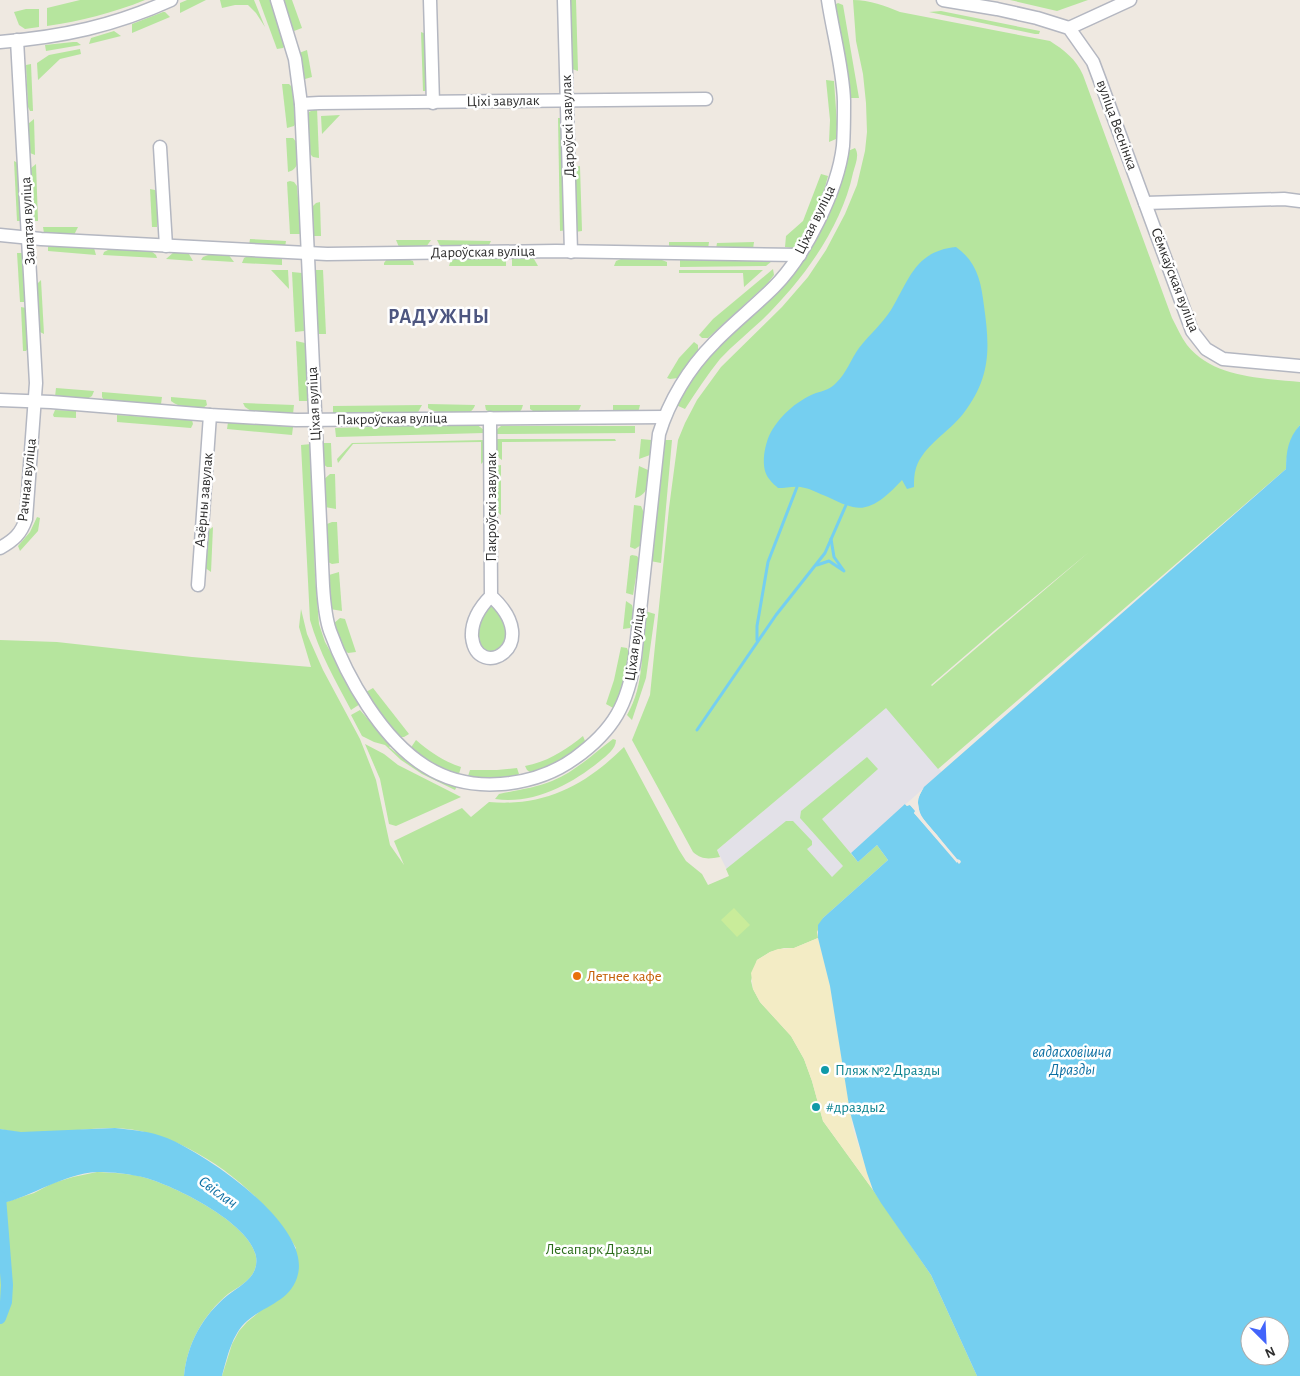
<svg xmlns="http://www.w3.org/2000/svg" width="1300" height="1376" viewBox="0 0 1300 1376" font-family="'Alegreya Sans',sans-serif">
<rect width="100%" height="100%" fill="#efe9e1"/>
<polygon fill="#e3e1e8" points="886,707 942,772 906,804 817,932 818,938 781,932 730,876 717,850"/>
<g fill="#b6e59e" fill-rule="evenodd">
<path d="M80,0H145C113,13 81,21 47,26V8Z"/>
<polygon points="187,0 206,0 180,13 180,3"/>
<polygon points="220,0 254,0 265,27 256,13 248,5 235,5 222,8"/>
<polygon points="259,0 272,0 286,44 283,48 277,49"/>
<polygon points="282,0 292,0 302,28 294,31"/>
<polygon points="571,0 576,0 578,71 572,69 571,66 569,2"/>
<path d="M853,0C870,0 885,6 900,12L1050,41C1064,50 1076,59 1083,75L1172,318C1177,327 1181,337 1187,345C1213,378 1262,378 1300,382V425C1291,436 1286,455 1286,469L938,769L886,708L717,850L720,857C709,859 702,860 693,852L632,740L650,695L669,508L678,440L685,423L697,400L721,367L782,307L808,277L826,250L845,214L857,185L865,151L867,132L866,103L863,74L856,41ZM1089,552L932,686L931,685L995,630Z"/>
<polygon points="1010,0 1088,0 1057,11"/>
<polygon points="838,3 843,5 859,98 851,98 847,70 833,6"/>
<polygon points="26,9 39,9 39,27 25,29 19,25 14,12"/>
<polygon points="941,11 1040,31 1039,34 1035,34 929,12"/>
<polygon points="163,12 165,12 170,17 132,33 132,24"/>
<polygon points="114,31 121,36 89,44 91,38"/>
<polygon points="421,32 426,34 428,91 423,91"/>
<polygon points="73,42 77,42 81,45 46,51 45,45"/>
<polygon points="80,49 81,54 60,59 38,80 37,63 49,55"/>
<polygon points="307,50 312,77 305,79 299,53"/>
<polygon points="31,64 33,111 30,111 28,107 26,65"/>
<polygon points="826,80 834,81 837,124 836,139 829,142 830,120"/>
<polygon points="282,84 289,84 292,87 297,121 294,126 287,128"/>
<polygon points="317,108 319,158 313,157 308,152 307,116 309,112"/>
<polygon points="340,115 322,134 321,116"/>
<polygon points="558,118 563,118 567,230 560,231"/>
<polygon points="34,119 35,155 30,153 29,149 28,124"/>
<path d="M286,138H293L298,144C298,155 301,169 288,172Z"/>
<path d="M855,148C860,155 855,165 853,173C841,229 802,281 762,320C748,333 733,345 720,359C707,375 696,392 685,409L676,405L701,365L810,249L830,209L848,151Z"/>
<polygon points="14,161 18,163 21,221 17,221"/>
<polygon points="36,164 38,221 33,221 30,169"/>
<polygon points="580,166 582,231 575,232 574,171 575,167"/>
<path d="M821,174L828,176C822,202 810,224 796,246L792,248L785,247L786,236L803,221Z"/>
<polygon points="290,181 294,182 297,186 301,234 290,234 287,182"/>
<polygon points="150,189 155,190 157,193 157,227 152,227"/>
<polygon points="320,202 321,236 311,236 311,208 316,203"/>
<polygon points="43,227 78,227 74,235 44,233"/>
<polygon points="250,239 286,241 285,247 249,246"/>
<polygon points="396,240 431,240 426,247 399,247"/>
<polygon points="437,240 491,241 488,247 440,246"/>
<polygon points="669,242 709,242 708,249 669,248"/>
<polygon points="754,242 753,249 716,249 717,243"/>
<polygon points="48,245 91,246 94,248 96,255 48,251"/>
<polygon points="110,249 151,251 156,255 157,258 103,255 104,252"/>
<polygon points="174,252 189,254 193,261 166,259"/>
<polygon points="17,253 24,253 27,302 20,302"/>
<polygon points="211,254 228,254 234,262 201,260 203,257"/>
<polygon points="248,256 282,257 282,265 242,263 244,258"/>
<polygon points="387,259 410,260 413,261 414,265 384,265 384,263"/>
<polygon points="451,259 506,259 506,266 449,266"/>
<polygon points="512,259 534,259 538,266 512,266"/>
<polygon points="621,259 662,260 667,262 667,266 614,266 616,261"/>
<polygon points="763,259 772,261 766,266 680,267 680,260"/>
<polygon points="773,269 774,275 767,284 708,338 702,338 699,335 713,319"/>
<polygon points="271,270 288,270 289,289"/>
<polygon points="315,270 323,270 326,334 317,334"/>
<polygon points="679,270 763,270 744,287 743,273 679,273"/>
<polygon points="292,272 302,273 304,331 295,332"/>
<polygon points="41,280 44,334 38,331 36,285"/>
<polygon points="21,307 26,308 28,348 26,351 23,351"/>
<polygon points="296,341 305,343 306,347 308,401 299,401"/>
<polygon points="694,342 698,345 698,352 678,378 670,379 667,378 679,358"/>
<polygon points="56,388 94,391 92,396 87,399 55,397"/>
<polygon points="102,392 162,397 161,404 156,405 104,400 102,397"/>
<path d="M171,397L206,400L207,405L203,408C193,407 179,408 171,401Z"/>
<polygon points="243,403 294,405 293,414 251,411 245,407"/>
<path d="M428,404L475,405C474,408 472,412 467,413C460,415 433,413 428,408Z"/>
<polygon points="422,405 417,414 333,415 333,406"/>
<path d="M485,405H523C522,408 522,410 519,412C513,415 491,413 486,410Z"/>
<polygon points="530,405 581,405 579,410 575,413 536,413 530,409"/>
<polygon points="613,405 640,405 638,413 615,413 613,410"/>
<polygon points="55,410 76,411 76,418 54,417 53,415"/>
<polygon points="117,415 192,420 193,424 191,428 117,422"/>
<polygon points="228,422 293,427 292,435 227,429"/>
<polygon points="476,424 484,430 484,433 336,437 335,428"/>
<polygon points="501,426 635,426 635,433 494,434 495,431"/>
<polygon points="495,439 615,439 616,441 502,442 502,460 495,455"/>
<polygon points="641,439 651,440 650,455 639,459"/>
<polygon points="484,440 484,461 481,464 481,442 353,444 338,463 337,459 352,443"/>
<polygon points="664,440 672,440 661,563 650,561"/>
<polygon points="323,443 331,443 332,467 327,467 322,463"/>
<path d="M311,444L315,575L319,624L325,642L360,704L351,710C335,680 319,652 310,620L301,445Z"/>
<polygon points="501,465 501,515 496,511 496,466"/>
<path d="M639,466L648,470C649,483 649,494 635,498Z"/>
<polygon points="330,474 335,474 336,509 325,507 322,481"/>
<polygon points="634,505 641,506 644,513 641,545 635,549 630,547"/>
<polygon points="37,517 40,518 38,531 20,551 18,546 30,532"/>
<polygon points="332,522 337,522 339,563 332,564 326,561 326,528 327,524"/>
<polygon points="213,527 211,572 204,567 207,531"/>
<polygon points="632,555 637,556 639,559 633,595 626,593 630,556"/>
<polygon points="339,572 342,611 330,609 329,575"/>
<path d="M626,601L632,605C634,612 633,622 630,628L623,629Z"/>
<path d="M491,605C506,614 507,629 506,644L491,654L482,649C476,631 477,618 491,605Z"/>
<path d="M301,609L307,634L323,670L360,739L376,780L390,845L404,865L394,841L462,808L471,817L489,802C544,807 586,785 624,747L679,850L686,861L702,874L708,885L729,876L726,869L786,821H793L812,841V845L807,849L832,877L843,866L800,818L801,811L867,757L878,769L822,819L858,862L877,845L888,860L823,918L817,932L818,938L794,948H784L770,952L757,960L751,981L753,989L760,1002L791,1036L804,1059L812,1081L823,1121L873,1190L931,1275L977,1376H222L232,1344L239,1331L247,1322L258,1313L296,1248C262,1189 184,1129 113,1128C77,1128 35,1138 0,1129V640L57,642L192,657L311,667L299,627Z"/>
<path d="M645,611L655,614L646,678L632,720L627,715C645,685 642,645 645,611Z"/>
<polygon points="340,618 345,619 356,652 348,653 344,650 333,624"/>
<path d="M621,647L627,648C634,661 619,695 615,709L606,704L614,680Z"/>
<polygon points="373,688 409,734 404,737 399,737 375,709 366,692"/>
<polygon points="360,710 391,746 389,747 411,765 457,786 455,790 422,774 401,760 385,745 374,742 362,736 351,715"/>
<path d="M583,736L587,746L575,754L533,774L527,770L525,766C547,762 566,750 583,736Z"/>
<path d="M613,739L616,740C616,749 606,756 600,761C572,784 533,805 495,799L499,794C517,790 535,788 552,781C576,771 593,754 613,739Z"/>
<path d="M416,740C430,752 443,761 461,767L459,774L457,775L436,766L412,750V746Z"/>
<polygon points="365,744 384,754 398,765 461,797 396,826 389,824 380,779"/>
<path d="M517,768L519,774C511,783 480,779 468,776L470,770H497Z"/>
<path d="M97,1172C113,1173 130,1173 146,1178C175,1186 269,1231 255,1269C251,1281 238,1287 228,1294C203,1315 187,1344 184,1376H0V1204L34,1193L53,1183L73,1177Z"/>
</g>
<polygon fill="#f3ecc5" points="818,938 830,986 853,1129 873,1190 823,1121 812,1081 804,1059 791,1036 760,1002 753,989 751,973 757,960 770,952 778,949 794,948"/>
<polygon fill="#c9ec9a" points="734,908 750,925 737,937 721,920"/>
<g fill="#75cff0" fill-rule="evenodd">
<path d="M956,247C977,262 981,281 984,306C990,349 991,377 963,414C949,432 923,446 916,468C914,474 914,481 914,487L907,489L902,480C890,493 872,512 853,507C843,505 833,499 823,495C818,493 811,489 805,488C796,485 787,488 778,488C776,486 772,483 770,480C760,470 764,448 769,436C778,417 796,401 816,393C823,391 831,389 836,383C846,374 851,359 859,348C869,335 882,324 891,310C909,280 915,251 956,247Z"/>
<path d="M1300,425V1376H977L931,1275L881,1203L873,1190L867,1173L850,1112L830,986L818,938V925L823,918L888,860L877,845L858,862L851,853L905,804L907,806L909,804L916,811L914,813L957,863V860C950,852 943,843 937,835C923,819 910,808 924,787L1286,469C1286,452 1288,438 1300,425ZM1250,1326H1280V1356H1250Z"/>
<path d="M115,1128C133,1130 150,1131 167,1138C206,1154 310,1224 298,1274C292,1301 265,1305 247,1321C232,1334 227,1358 222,1376H184C187,1344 203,1315 228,1295C238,1287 251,1281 255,1269C269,1231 175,1186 146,1178C131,1174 113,1172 97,1172C63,1174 33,1196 0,1204V1129L21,1132Z"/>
</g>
<polygon fill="#efe9e1" points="924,787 918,798 918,803 920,815 957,859 960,860 961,862 959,864 914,813 915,811 910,805 907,806 905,804 910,802 916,807 916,797"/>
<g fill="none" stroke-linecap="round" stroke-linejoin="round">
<g stroke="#75cff0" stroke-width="3">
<polyline points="817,565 829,561 844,571 834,557 831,539"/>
<polyline points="757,640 757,626 768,562 797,487"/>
<polyline points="697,730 776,615 825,553 846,505"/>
</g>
<polyline stroke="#75cff0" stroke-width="12" points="0,1197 7,1285 6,1302 0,1318"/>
<g stroke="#b4b7c1" stroke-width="15">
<g id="minor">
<path d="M277,0L295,59L301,104L323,586C324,601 325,617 330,631C347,678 382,739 425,766C448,781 474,786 501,784C528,782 553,774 575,758C614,730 628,704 635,657L659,434C669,401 689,368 713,344C732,324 754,307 774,287C805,256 838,190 843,146C844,132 844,116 844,101C843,68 833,33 828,0"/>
<polyline points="430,0 433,103"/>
<polyline points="564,0 571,252"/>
<polyline points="943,0 997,9 1037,18 1069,28 1093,62 1099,78 1192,331 1206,349 1223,359 1300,366"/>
<polyline points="1069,28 1130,0"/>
<path d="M0,42C62,37 114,26 171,0"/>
<polyline points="301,104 319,103 706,99"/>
<polyline points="160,147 166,246"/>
<polyline points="1145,203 1284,199 1300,201"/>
<polyline points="0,235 41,239 327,254 556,251 800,255"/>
<polyline points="0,400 51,402 210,415 296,420 664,417"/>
<path d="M490,418L491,596C546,646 477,683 472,637C471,620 480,607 491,596"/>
<path d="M0,548C14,540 21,534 26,519L36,383L17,40"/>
<polyline points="198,585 210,415"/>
</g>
</g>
<use href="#minor" stroke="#fff" stroke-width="12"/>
</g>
<circle fill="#e8710a" stroke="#fff" stroke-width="2" cx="577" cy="976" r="5"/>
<g fill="#0f9aa8" stroke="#fff" stroke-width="2">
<circle cx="825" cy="1070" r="5"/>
<circle cx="816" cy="1107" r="5"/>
</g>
<g text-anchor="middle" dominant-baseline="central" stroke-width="5" stroke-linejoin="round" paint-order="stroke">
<g font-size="15" fill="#2e2e2e" stroke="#fff">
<text transform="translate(503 101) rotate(-1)">Ціхі завулак</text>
<text transform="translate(1117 125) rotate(70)">вуліца Веснінка</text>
<text transform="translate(568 126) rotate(-92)">Дароўскі завулак</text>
<text transform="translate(815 220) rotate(-64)">Ціхая вуліца</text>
<text transform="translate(28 221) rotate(-93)">Залатая вуліца</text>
<text transform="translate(483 252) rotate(-1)">Дароўская вуліца</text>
<text transform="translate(1175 280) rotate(69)">Сёмкаўская вуліца</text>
<text transform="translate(314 404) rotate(-93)">Ціхая вуліца</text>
<text transform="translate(392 419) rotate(-1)">Пакроўская вуліца</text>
<text transform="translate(27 480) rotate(-84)">Рачная вуліца</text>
<text transform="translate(204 500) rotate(-85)">Азёрны завулак</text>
<text transform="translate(491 507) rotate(-90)">Пакроўскі завулак</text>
<text transform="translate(635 644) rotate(-82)">Ціхая вуліца</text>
</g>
<g font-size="15" fill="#c56008" stroke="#fff" text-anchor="start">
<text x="587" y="976">Летнее кафе</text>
</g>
<g font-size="15" fill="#0d838f" stroke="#fff" text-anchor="start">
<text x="835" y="1070">Пляж №2 Дразды</text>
<text x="826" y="1107">#дразды2</text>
</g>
<g font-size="15" fill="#2c6e1b" stroke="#fff">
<text x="599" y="1249">Лесапарк Дразды</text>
</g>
<g font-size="16" font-style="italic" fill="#0d6fa3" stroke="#fff">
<text x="1072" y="1052">вадасховішча<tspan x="1072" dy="18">Дразды</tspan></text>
<text transform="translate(218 1192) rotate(36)">Свіслач</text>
</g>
<g font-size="20" font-weight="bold" letter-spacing="1" fill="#4d5680" stroke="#fff">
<text x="439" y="317">РАДУЖНЫ</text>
</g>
</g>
<g transform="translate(1265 1341) rotate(156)"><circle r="24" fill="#ffffff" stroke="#ababab"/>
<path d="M0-4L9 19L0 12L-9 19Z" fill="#4264fb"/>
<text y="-8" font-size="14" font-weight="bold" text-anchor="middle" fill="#2e2e2e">N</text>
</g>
</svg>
